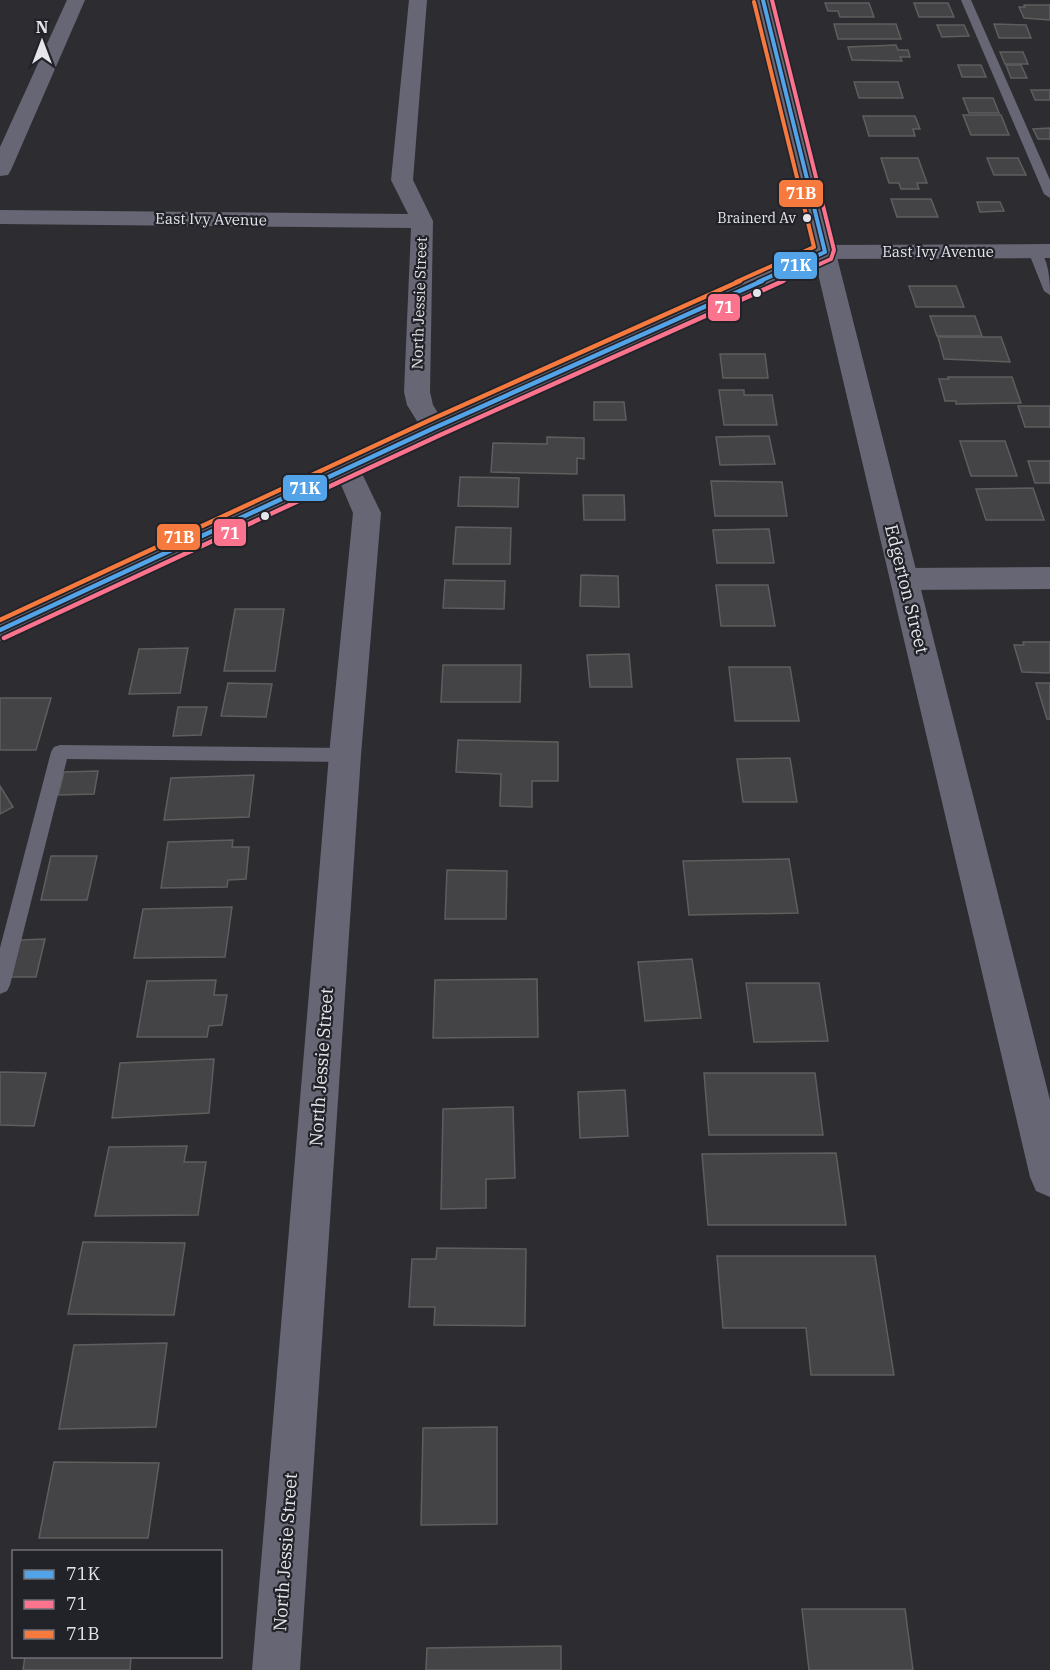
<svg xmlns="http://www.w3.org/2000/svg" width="1050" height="1670" viewBox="0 0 1050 1670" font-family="'IBM Plex Serif',serif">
<rect width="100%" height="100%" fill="#2d2d31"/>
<g fill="#444446" stroke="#5e5e5e" stroke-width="1.5">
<polygon points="825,3 869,3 874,17 840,17 838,11 828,11"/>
<polygon points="914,3 948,3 954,17 919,17"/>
<polygon points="1024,5 1050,5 1050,20 1024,18 1019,7 1025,7"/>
<polygon points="834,24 896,24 901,39 838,39"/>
<polygon points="994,24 1026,25 1031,38 999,38"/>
<polygon points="937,25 964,25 969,36 942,37"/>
<polygon points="896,45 898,50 908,50 910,57 900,57 902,61 852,60 848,47"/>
<polygon points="1000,52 1023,52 1028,64 1005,64"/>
<polygon points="958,65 981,65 986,77 962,77"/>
<polygon points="1006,65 1021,65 1027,78 1011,78"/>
<polygon points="854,82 898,82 903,98 859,98"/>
<polygon points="1031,90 1050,90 1050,100 1035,100"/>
<polygon points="963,98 993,98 999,113 969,113"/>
<polygon points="963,115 1001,115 1009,135 971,135"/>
<polygon points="863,116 915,116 920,129 913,129 915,136 869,136"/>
<polygon points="1050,128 1050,139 1038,139 1033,129"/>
<polygon points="881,158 918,158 927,183 917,183 919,189 901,189 899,183 889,183"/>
<polygon points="987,158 1018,158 1026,175 994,175"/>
<polygon points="891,199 931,199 938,217 897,217"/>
<polygon points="977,202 1000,202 1004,211 980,212"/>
<polygon points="909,286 956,286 964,307 916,307"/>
<polygon points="930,316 975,316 982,336 937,336"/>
<polygon points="938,337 1001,337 1010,362 944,359"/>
<polygon points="720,354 765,354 768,378 723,378"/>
<polygon points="948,377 1012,377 1021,403 956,404 956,401 945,401 939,379 949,379"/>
<polygon points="719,390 744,390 744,395 772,395 777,425 724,425"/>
<polygon points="594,402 624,402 626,420 594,420"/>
<polygon points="1018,406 1050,406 1050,427 1025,427"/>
<polygon points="769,436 775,464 720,465 716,437"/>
<polygon points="547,437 584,438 584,459 577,458 577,474 491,472 493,443 547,444"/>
<polygon points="960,441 1005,441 1017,476 971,476"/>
<polygon points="1028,461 1050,461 1050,483 1035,483"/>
<polygon points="460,477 519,478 518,507 458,506"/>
<polygon points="711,481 782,482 787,516 715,516"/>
<polygon points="1033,488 1044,520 986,520 976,489"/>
<polygon points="583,495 624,495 625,520 584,520"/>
<polygon points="456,527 511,528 510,564 453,564"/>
<polygon points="769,529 774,563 717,563 713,530"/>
<polygon points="581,575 618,576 619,607 580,606"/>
<polygon points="445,580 505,581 504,609 443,608"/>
<polygon points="716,585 768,585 775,626 721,626"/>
<polygon points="235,609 284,609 275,671 224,671"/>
<polygon points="1023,642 1050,642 1050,673 1022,672 1014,645 1024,645"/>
<polygon points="188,648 180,693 129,694 139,649"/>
<polygon points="629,654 632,687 590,687 587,655"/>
<polygon points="443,665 521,665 520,702 441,702"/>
<polygon points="729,667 790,667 799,721 735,721"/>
<polygon points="228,683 272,684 266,717 221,716"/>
<polygon points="1036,683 1050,683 1050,719 1047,719"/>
<polygon points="0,698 51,698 36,750 0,750"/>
<polygon points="178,707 207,707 201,735 173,736"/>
<polygon points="458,740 558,742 558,781 532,781 532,807 500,806 501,774 456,772"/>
<polygon points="790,758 797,802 743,802 737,759"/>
<polygon points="98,771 94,794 58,795 64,772"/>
<polygon points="254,775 249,817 164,820 171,778"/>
<polygon points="0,786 13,807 0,814"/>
<polygon points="233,840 232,847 249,847 246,879 228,880 227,887 161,888 168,842"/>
<polygon points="51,856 97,856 87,900 41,900"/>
<polygon points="789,859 798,913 689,915 683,861"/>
<polygon points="447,870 507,871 506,919 445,919"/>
<polygon points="232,907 225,957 134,958 143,909"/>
<polygon points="45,939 36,977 11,977 20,940"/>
<polygon points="692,959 701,1018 645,1021 638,962"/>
<polygon points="537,979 538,1037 433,1038 435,980"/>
<polygon points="216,980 214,995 227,995 222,1025 209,1026 207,1037 137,1037 147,981"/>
<polygon points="746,983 819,983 828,1041 754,1042"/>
<polygon points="214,1059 209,1113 112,1118 120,1063"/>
<polygon points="0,1072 46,1073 34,1126 0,1125"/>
<polygon points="704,1073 815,1073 823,1135 709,1135"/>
<polygon points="625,1090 628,1136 580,1138 578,1092"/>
<polygon points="513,1107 515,1178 486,1179 486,1208 441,1209 443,1109"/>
<polygon points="187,1146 184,1162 206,1162 198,1215 95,1216 109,1147"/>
<polygon points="836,1153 846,1225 708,1225 702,1154"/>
<polygon points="83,1242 185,1243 174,1315 68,1314"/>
<polygon points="437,1248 526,1249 525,1326 434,1325 435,1307 409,1307 412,1259 436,1259"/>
<polygon points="717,1256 875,1256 894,1375 811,1375 806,1328 723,1328"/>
<polygon points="167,1343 156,1427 59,1429 74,1345"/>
<polygon points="497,1427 497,1524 421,1525 423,1428"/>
<polygon points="54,1462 159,1463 148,1538 39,1538"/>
<polygon points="802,1609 905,1609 913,1670 809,1670"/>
<polygon points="561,1646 561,1670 426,1670 427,1648"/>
<polygon points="25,1656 131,1656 130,1670 23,1670"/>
</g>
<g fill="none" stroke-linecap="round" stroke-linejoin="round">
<g fill="#676674" fill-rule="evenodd">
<polygon points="961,0 971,0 1050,180 1050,198 1044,194"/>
<path d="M1034,247C1049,253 1050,281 1050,295L1044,291L1028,251Z"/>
<polygon points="60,745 345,748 351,750 354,755 351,760 345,762 67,759 10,985 7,991 0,994 0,948 51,752 54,747"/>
</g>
<g fill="#676674" fill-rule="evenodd">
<polygon points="67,0 85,0 11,170 8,175 0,176 0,147"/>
<polygon points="409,0 427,0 413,180 433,221 430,392 433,405 447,428 443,434 434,437 425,434 407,405 404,392 411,228 0,224 0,210 408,214 391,180"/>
<polygon points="1050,244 1050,258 825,259 817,257 814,252 817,247 825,245"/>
<polygon points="347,459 356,461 381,513 361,755 300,1670 252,1670 329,755 353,513 334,468 338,461"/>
<polygon points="1050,567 1050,589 905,590 895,587 891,579 895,571 905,568"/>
</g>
<polygon fill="#676674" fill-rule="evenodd" points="754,0 772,0 1050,1100 1050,1197 1036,1191 1030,1177 816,265 443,434 0,641 0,617 425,422 812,249"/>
<g stroke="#222229" stroke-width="7">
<polyline id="bus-1-far1" points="758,282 825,252 763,0"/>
</g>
<g stroke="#222229" stroke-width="8">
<polyline id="bus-1" points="0,630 434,428 762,281"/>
</g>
<g stroke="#222229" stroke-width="7">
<polyline id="bus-2-far1" points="772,0 834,250 831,259 780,282"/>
</g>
<g stroke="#222229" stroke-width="8">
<polyline id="bus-2" points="4,638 438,436 783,281"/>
</g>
<g stroke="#222229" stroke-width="7">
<polyline id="bus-3-far1" points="736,282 814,247 754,2"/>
</g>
<g stroke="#222229" stroke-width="8">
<polyline id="bus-3" points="0,620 430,420 740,281"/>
</g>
<use href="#bus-1-far1" stroke="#53a3e8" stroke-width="4"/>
<use href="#bus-1" stroke="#53a3e8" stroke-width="4.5"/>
<use href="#bus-2-far1" stroke="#fc738d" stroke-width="4"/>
<use href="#bus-2" stroke="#fc738d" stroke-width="4.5"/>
<use href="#bus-3-far1" stroke="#f6793e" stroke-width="4"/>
<use href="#bus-3" stroke="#f6793e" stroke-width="4.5"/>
</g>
<g fill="#e5e5eb" stroke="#222229" stroke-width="2">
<circle cx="807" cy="218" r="5"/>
<circle cx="757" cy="293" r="5"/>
<circle cx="265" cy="516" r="5"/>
</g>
<g text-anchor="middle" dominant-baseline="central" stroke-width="4.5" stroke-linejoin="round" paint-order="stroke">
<g font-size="14" fill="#e5e5eb" stroke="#222229" text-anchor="end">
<text x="796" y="218">Brainerd Av</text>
</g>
<g font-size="15" fill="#e5e5eb" stroke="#222229">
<text transform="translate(211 219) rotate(1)">East Ivy Avenue</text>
<text x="938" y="251">East Ivy Avenue</text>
<text transform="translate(419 303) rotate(-88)">North Jessie Street</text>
</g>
<g font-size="18" fill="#e5e5eb" stroke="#222229">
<text transform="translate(907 589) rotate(76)">Edgerton Street</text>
<text transform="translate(321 1067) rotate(-86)">North Jessie Street</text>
<text transform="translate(285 1552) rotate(-86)">North Jessie Street</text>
</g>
</g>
<g stroke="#222229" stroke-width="2">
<rect x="778" y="179" width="46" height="29" rx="6" fill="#f6793e"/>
<rect x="773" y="251" width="45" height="29" rx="6" fill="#53a3e8"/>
<rect x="707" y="293" width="34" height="29" rx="6" fill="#fc738d"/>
<rect x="282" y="474" width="46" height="28" rx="6" fill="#53a3e8"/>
<rect x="213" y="518" width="34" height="29" rx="6" fill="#fc738d"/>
<rect x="156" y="523" width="45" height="28" rx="6" fill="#f6793e"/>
</g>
<g font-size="16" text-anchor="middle" font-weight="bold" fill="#fff">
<text x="801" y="199">71B</text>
<text x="796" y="271">71K</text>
<text x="724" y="313">71</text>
<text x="305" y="494">71K</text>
<text x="230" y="539">71</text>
<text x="179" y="543">71B</text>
</g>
<rect x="12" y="1550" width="210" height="108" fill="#222229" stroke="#707077" stroke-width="1.5"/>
<rect x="24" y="1570" width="30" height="9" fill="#53a3e8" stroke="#707077" stroke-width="1.5"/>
<text x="66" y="1580" font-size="18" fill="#e5e5eb">71K</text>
<rect x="24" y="1600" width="30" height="9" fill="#fc738d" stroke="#707077" stroke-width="1.5"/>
<text x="66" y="1610" font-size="18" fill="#e5e5eb">71</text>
<rect x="24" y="1630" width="30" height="9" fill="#f6793e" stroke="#707077" stroke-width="1.5"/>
<text x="66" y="1640" font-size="18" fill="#e5e5eb">71B</text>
<g transform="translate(42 42)" stroke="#222229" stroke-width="4.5" paint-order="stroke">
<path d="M0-4.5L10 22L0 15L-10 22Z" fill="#e5e5eb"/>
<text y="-9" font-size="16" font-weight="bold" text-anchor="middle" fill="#e5e5eb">N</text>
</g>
</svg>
